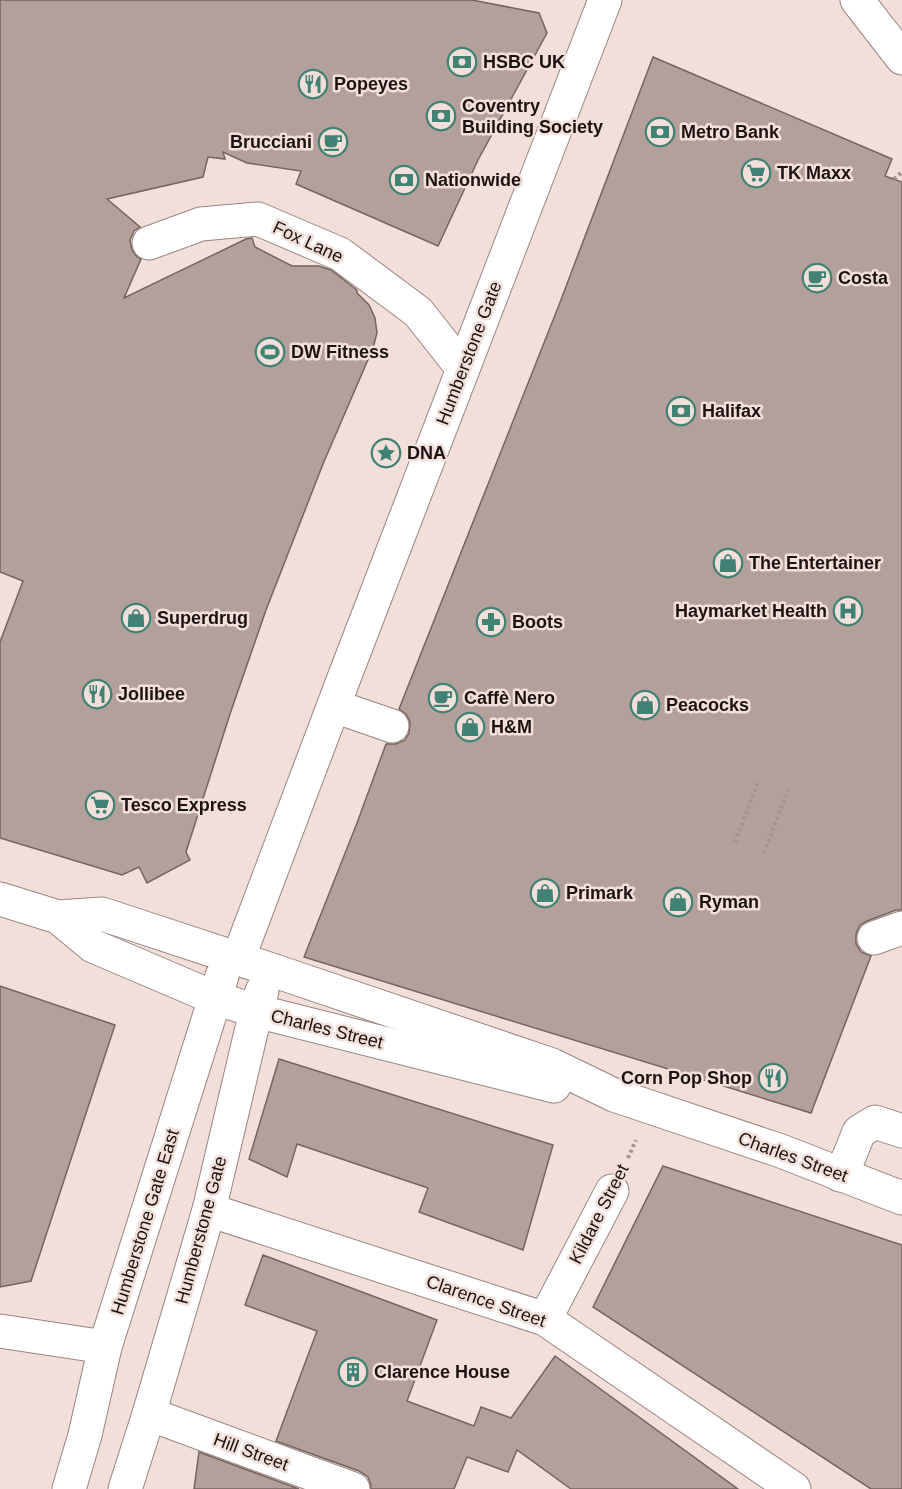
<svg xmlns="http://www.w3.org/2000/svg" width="902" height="1489" viewBox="0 0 902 1489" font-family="Helvetica,sans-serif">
<rect width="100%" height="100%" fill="#f3dfda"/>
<g fill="#b3a09b" stroke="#75645f" stroke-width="1.5">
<polygon points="0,0 472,0 539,13 547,33 478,160 438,246 296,184 301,171 247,163 223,152 225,159 208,157 203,177 107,199 140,227 134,231 130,240 132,250 137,257 141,259 124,298 246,239 252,238 255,247 292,266 319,266 331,270 357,290 357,293 369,305 375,318 377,333 373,348 323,464 266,610 230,714 186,852 190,860 147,883 139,867 122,875 0,838 0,642 23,581 0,572"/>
<polygon points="653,57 892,159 885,176 902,182 902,910 896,910 867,921 860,925 856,934 856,944 861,952 871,956 811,1113 304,957 357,823 386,744 396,744 405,740 409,733 410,722 406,714 399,709 559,305"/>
<polygon points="0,986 115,1025 31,1281 0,1287"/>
<polygon points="279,1059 553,1145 523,1250 419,1212 428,1188 297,1144 287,1177 249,1159"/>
<polygon points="663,1166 902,1245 902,1489 871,1489 593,1307"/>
<polygon points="263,1255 437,1320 407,1401 474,1426 481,1407 511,1418 555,1356 738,1489 571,1489 517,1450 508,1472 467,1457 454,1489 371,1489 371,1485 368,1477 359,1471 276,1441 317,1331 245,1305"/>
<polygon points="199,1452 299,1489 194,1489"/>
</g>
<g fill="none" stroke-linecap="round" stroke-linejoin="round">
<g stroke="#988581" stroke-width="35">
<g id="minor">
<polyline points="857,0 902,58"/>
<polyline points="149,243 201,224 258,219 340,254 418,312 463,369"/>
<polyline points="334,706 392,726"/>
<polyline points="0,899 58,917 93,946 215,998 256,1011 554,1086"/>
<polyline points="58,917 102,914 269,969 552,1065 614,1095 781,1151 902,1198"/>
<polyline points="874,938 902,928"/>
<polyline points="238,959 344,678 605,0"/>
<polyline points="840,1175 849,1157 859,1132 875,1122 902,1131"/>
<polyline points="209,1210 545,1319 794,1489"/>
<polyline points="545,1319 612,1191"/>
<polyline points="0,1331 105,1347"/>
<polyline points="149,1414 353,1489"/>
<polyline points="69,1489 85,1435 105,1347 222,976"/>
<polyline points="125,1489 149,1414 209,1210 256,1011 262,991"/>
</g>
</g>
<g stroke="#a39490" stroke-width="4" stroke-dasharray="3 3" stroke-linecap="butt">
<polyline points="894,179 902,172"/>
<polyline points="735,842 759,780"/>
<polyline points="764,853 788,790"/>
<polyline points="628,1158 636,1140"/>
</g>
<use href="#minor" stroke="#fff" stroke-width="33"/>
</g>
<defs>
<g id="bank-ring" transform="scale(1.5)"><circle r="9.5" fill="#f3dfda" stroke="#408375" stroke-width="1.5"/><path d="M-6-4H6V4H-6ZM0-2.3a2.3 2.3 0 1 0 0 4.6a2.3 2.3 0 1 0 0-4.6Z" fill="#408375"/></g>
<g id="restaurant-ring" transform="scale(1.5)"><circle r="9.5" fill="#f3dfda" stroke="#408375" stroke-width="1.5"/><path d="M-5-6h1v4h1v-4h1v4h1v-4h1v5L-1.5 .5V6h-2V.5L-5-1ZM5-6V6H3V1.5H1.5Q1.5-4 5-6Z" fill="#408375"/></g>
<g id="cafe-ring" transform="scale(1.5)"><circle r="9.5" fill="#f3dfda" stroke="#408375" stroke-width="1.5"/><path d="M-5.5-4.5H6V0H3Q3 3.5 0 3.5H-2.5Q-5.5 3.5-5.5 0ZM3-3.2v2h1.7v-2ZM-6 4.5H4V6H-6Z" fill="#408375"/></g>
<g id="supermarket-ring" transform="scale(1.5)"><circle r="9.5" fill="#f3dfda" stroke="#408375" stroke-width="1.5"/><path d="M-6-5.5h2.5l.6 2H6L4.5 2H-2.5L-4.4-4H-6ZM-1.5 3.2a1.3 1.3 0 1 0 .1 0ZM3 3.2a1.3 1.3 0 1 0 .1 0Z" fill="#408375"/></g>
<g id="stadium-ring" transform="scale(1.5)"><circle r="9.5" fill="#f3dfda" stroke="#408375" stroke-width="1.5"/><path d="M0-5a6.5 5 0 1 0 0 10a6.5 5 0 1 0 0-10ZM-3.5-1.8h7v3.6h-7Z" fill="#408375"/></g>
<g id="sight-ring" transform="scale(1.5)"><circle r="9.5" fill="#f3dfda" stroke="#408375" stroke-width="1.5"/><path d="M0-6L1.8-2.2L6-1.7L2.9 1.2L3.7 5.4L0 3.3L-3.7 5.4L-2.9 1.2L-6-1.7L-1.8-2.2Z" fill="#408375"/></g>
<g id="shop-ring" transform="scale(1.5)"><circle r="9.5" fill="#f3dfda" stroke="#408375" stroke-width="1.5"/><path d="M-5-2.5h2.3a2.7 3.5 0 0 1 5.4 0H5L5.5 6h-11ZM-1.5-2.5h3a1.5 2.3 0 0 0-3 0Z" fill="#408375"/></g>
<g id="hospital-ring" transform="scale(1.5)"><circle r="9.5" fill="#f3dfda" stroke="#408375" stroke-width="1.5"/><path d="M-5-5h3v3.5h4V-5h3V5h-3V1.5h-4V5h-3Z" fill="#408375"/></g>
<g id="pharmacy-ring" transform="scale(1.5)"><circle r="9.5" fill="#f3dfda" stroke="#408375" stroke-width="1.5"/><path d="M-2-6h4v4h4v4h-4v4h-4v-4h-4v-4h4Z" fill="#408375"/></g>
<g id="building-ring" transform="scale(1.5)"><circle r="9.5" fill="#f3dfda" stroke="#408375" stroke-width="1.5"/><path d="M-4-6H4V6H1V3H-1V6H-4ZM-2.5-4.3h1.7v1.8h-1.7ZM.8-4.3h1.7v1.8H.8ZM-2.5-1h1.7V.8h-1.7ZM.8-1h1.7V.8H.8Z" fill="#408375"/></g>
</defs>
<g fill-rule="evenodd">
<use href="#bank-ring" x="462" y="62"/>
<use href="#restaurant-ring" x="313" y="84"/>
<use href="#bank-ring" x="441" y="116"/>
<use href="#bank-ring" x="660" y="132"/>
<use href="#cafe-ring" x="333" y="142"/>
<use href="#supermarket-ring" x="756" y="173"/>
<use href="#bank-ring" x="404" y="180"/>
<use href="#cafe-ring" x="817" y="278"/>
<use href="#stadium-ring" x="270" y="352"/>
<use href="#bank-ring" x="681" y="411"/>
<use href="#sight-ring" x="386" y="453"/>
<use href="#shop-ring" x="728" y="563"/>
<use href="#hospital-ring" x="848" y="611"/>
<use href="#shop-ring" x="136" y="618"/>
<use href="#pharmacy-ring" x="491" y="622"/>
<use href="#restaurant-ring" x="97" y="694"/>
<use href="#cafe-ring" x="443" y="698"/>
<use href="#shop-ring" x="645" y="705"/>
<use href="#shop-ring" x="470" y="727"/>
<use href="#supermarket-ring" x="100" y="805"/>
<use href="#shop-ring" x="545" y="893"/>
<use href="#shop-ring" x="678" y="902"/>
<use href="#restaurant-ring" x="773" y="1078"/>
<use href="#building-ring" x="353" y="1372"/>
</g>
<g text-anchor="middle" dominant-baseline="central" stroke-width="5" stroke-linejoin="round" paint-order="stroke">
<g font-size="18" font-weight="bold" fill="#1a1312" stroke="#f3dfda" text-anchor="start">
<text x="483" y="62">HSBC UK</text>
<text x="334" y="84">Popeyes</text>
<text x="462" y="106">Coventry<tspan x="462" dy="21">Building Society</tspan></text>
<text x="681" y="132">Metro Bank</text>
<text x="312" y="142" text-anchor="end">Brucciani</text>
<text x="777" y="173">TK Maxx</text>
<text x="425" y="180">Nationwide</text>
<text x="838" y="278">Costa</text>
<text x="291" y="352">DW Fitness</text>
<text x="702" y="411">Halifax</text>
<text x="407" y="453">DNA</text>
<text x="749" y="563">The Entertainer</text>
<text x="827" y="611" text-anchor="end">Haymarket Health</text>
<text x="157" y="618">Superdrug</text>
<text x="512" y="622">Boots</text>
<text x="118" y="694">Jollibee</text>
<text x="464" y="698">Caffè Nero</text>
<text x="666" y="705">Peacocks</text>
<text x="491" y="727">H&amp;M</text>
<text x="121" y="805">Tesco Express</text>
<text x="566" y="893">Primark</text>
<text x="699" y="902">Ryman</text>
<text x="752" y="1078" text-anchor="end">Corn Pop Shop</text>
<text x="374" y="1372">Clarence House</text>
</g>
<g font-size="18" fill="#1a1312" stroke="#f3dfda">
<text transform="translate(308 242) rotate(25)">Fox Lane</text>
<text transform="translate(469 353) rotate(-69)">Humberstone Gate</text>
<text transform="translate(327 1029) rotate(14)">Charles Street</text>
<text transform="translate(793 1157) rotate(20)">Charles Street</text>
<text transform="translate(599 1214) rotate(-63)">Kildare Street</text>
<text transform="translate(145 1222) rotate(-73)">Humberstone Gate East</text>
<text transform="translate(201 1230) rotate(-75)">Humberstone Gate</text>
<text transform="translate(486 1301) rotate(19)">Clarence Street</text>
<text transform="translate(251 1452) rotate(20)">Hill Street</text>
</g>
</g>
</svg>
